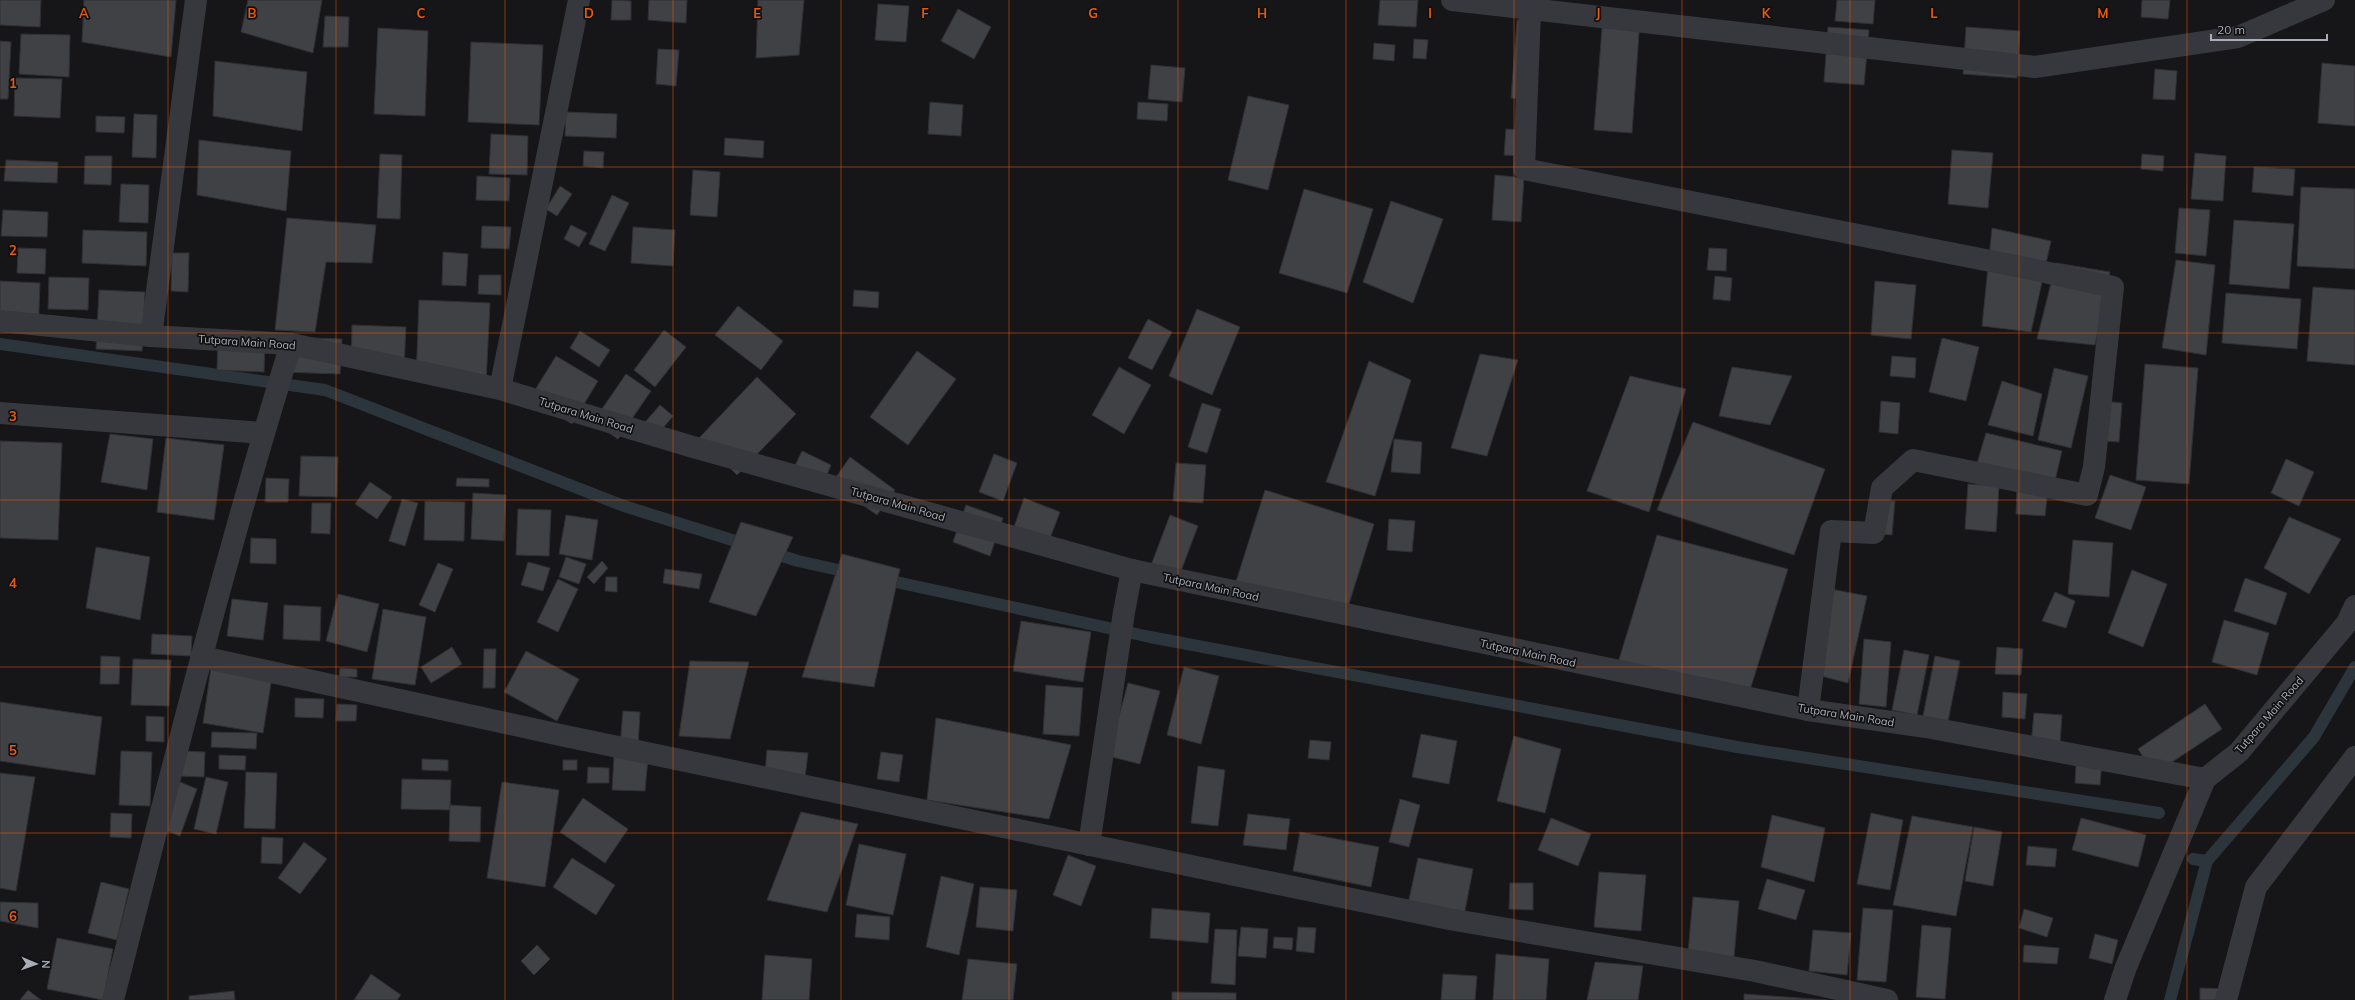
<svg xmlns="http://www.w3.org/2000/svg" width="2355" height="1000" viewBox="0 0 2355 1000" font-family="Mulish,sans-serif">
<rect width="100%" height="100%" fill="#161618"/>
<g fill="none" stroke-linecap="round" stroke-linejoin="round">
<g stroke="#2c353c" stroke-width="12">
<polyline points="0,344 325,390 624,506 748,545"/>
<polyline points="769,552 798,561 852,573"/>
<polyline points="882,579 1150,637 1737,747 2159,813"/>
<polyline points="2193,859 2207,861"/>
<polyline points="2170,1000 2207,861 2314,737 2355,667"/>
</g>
</g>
<g fill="#404145" stroke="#303034">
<polygon points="0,0 41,0 40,27 0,25"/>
<polygon points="84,0 176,0 171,57 82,42"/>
<polygon points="248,0 322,0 313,53 241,32"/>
<polygon points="612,0 631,1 631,20 611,20"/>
<polygon points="649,0 687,0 686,23 648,20"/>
<polygon points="758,0 804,0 799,55 756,58"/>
<polygon points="1380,0 1418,0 1416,27 1378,25"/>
<polygon points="1837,0 1875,0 1873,24 1835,21"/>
<polygon points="2142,0 2170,0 2168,19 2141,17"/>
<polygon points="878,4 909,6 906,42 875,40"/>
<polygon points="958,9 991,27 974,59 941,41"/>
<polygon points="325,16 349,17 348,47 323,47"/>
<polygon points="1603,16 1640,19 1632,133 1594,130"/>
<polygon points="1517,20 1529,21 1523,99 1511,98"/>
<polygon points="1828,27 1869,30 1864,85 1824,82"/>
<polygon points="1966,27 2020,31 2017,78 1963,74"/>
<polygon points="378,28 428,31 425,116 374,114"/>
<polygon points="21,34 70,35 69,77 19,74"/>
<polygon points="1414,39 1428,40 1426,59 1413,58"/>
<polygon points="0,41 11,42 8,99 0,99"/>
<polygon points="471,42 543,45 539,125 468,122"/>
<polygon points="1374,43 1395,45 1394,61 1373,59"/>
<polygon points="658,49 679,50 676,86 656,84"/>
<polygon points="215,61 307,72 302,131 213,116"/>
<polygon points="2322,63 2355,66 2355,126 2318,123"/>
<polygon points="1151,65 1185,68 1182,102 1148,99"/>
<polygon points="2155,69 2177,71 2175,100 2153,99"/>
<polygon points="15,78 62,79 60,118 14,116"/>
<polygon points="1248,96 1289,105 1268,190 1228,180"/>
<polygon points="930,102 963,105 961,136 928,134"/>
<polygon points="1138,102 1168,104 1167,121 1137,119"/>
<polygon points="566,112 617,114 616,138 565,136"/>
<polygon points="134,114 157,115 156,158 132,157"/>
<polygon points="96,116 125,117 124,133 96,132"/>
<polygon points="1506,129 1523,130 1520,156 1504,155"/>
<polygon points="491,134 528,136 527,175 489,174"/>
<polygon points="725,138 764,141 763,158 724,155"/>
<polygon points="199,140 291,151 286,211 197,195"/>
<polygon points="1952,150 1993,153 1988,208 1948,204"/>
<polygon points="584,151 604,152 603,168 583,166"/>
<polygon points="2195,153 2226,156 2223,201 2191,199"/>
<polygon points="380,154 402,155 400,219 377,218"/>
<polygon points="2142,154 2164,156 2163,171 2141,169"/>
<polygon points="85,156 112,156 111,185 84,184"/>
<polygon points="6,160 58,162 57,183 4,181"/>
<polygon points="2254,167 2295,169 2293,196 2252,192"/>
<polygon points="693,170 720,172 717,217 690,215"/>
<polygon points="1495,175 1524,178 1521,222 1492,220"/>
<polygon points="477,176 510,178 509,201 476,200"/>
<polygon points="121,184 149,185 148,223 119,222"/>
<polygon points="560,186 572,194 557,216 546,209"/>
<polygon points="2301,187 2355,189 2355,269 2297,266"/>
<polygon points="1304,189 1373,209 1347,293 1279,273"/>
<polygon points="612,195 629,203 605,251 589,244"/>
<polygon points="1391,201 1443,219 1413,303 1363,282"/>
<polygon points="2179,208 2210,210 2206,256 2175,253"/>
<polygon points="3,210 48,212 47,237 1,236"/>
<polygon points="287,218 376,225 372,263 326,262 315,332 275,330"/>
<polygon points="2234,220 2294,224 2289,289 2229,284"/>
<polygon points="571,225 587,233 579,247 564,239"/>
<polygon points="482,226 511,227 509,249 481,248"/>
<polygon points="633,227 675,230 673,266 631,263"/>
<polygon points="1992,228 2051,241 2031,332 1982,326"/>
<polygon points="83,230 147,232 146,266 82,263"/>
<polygon points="18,248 46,249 45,274 17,273"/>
<polygon points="1709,248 1727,249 1726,271 1707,270"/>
<polygon points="443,252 468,254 466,286 442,285"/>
<polygon points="172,253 189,253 188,292 171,291"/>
<polygon points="2176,260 2215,265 2206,355 2162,348"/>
<polygon points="2056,263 2110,272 2095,345 2037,339"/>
<polygon points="479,275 501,275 501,295 478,294"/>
<polygon points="1715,276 1732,278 1730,301 1713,299"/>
<polygon points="49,277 89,278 88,310 48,309"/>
<polygon points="0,281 40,283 38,334 0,332"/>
<polygon points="1875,281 1916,285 1911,339 1871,335"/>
<polygon points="2313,287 2355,290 2355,365 2307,361"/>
<polygon points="99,290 145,292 142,351 96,349"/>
<polygon points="854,290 879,292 878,308 853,306"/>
<polygon points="2226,293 2301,299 2297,349 2222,343"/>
<polygon points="419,300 490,303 486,383 416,380"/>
<polygon points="738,306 783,341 761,370 715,335"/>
<polygon points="1197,309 1240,327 1212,395 1169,376"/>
<polygon points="1148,319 1172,332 1152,370 1128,358"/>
<polygon points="352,325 406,327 404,367 351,365"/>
<polygon points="664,330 686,347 655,387 634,370"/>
<polygon points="580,331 610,350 599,367 570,348"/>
<polygon points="218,335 265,337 264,372 217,370"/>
<polygon points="282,337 342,339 340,374 280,372"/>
<polygon points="1942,338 1979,347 1966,401 1929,392"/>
<polygon points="917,351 956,379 908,445 870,417"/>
<polygon points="1480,354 1518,360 1487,456 1451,448"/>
<polygon points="556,356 598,381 572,424 530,398"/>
<polygon points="1892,356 1916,358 1915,378 1890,376"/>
<polygon points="1369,361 1411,380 1375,496 1326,482"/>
<polygon points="2145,364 2198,368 2189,484 2136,480"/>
<polygon points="1119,367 1151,385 1124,434 1092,415"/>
<polygon points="1732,367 1792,376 1770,425 1719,416"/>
<polygon points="2054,368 2088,376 2071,448 2038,440"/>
<polygon points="626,374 651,391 618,439 593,422"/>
<polygon points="1630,376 1686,389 1649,512 1587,491"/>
<polygon points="757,377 796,414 737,475 699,438"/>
<polygon points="2002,381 2042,394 2033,436 1988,425"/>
<polygon points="2094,400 2122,403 2119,442 2091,440"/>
<polygon points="1881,401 1900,403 1898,434 1879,432"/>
<polygon points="1202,403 1221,409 1207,453 1188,447"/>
<polygon points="660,405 673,416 654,439 640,428"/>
<polygon points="1693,422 1825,469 1794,555 1657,510"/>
<polygon points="1986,433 2062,451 2054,485 1975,470"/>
<polygon points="110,434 153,439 147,490 101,482"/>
<polygon points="166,438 224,445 214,520 157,512"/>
<polygon points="1394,439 1422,442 1420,474 1391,472"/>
<polygon points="0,441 62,443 58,540 0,538"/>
<polygon points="802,451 831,465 822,486 792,472"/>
<polygon points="994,454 1017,463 1003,501 979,492"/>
<polygon points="301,456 338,457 337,497 299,496"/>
<polygon points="850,457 895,490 877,515 832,483"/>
<polygon points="2286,459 2314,472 2299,506 2271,493"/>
<polygon points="1176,463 1206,465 1203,503 1173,501"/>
<polygon points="2110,475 2146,487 2131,530 2095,518"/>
<polygon points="266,478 289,479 288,502 265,502"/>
<polygon points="457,478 489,479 489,487 456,486"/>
<polygon points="370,482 392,497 377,519 355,504"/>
<polygon points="1968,484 1999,486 1996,532 1965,529"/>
<polygon points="2017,487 2048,490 2045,516 2016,514"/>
<polygon points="1265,490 1374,524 1343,623 1234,588"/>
<polygon points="473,493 506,495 504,541 471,539"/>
<polygon points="1024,498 1060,512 1047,546 1012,533"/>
<polygon points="402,499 418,503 405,546 389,541"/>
<polygon points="1871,500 1895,501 1892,535 1869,533"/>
<polygon points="425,501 465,502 464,541 424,540"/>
<polygon points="312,503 331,503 330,534 311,533"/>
<polygon points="966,505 1003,518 990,556 953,542"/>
<polygon points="518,509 551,510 549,556 516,555"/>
<polygon points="566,515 598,520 592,560 559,554"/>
<polygon points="1170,515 1198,526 1178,579 1150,568"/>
<polygon points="2289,517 2341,539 2309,594 2264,568"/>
<polygon points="1389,519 1415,521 1412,552 1387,550"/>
<polygon points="741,522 793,537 756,616 709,602"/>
<polygon points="1657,535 1788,569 1749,693 1618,663"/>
<polygon points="251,538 276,539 276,564 250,563"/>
<polygon points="2073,540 2113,543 2109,597 2068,594"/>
<polygon points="96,547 150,557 140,620 86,608"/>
<polygon points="842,554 900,569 874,687 802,677"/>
<polygon points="566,557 586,564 579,584 559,577"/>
<polygon points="602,561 608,568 594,584 587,577"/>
<polygon points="528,562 550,568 543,591 521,585"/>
<polygon points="438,563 453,569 435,612 419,605"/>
<polygon points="665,569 702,574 699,589 663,583"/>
<polygon points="2132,570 2167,584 2143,647 2108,633"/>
<polygon points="606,577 617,577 617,592 605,591"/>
<polygon points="2245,578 2287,593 2276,625 2234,611"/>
<polygon points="558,579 578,589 558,632 537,622"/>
<polygon points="1831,589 1867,596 1848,683 1817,675"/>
<polygon points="2055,592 2075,601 2066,628 2042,621"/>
<polygon points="338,594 379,604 367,652 326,641"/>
<polygon points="232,599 268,603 263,640 227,636"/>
<polygon points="284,605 321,607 320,641 283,639"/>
<polygon points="383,609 426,617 415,685 372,679"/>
<polygon points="2224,620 2269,633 2257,675 2212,662"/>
<polygon points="1021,621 1091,632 1083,682 1013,671"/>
<polygon points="152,634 192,636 191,656 151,654"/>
<polygon points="1864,639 1891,642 1886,707 1859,704"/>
<polygon points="452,647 462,664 431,683 421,667"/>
<polygon points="1997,647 2023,649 2021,675 1995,674"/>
<polygon points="484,649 496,649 495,688 483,688"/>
<polygon points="1904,650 1929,655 1917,715 1892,710"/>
<polygon points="526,651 579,679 557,721 504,692"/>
<polygon points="101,656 120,657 119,684 100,684"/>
<polygon points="1935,656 1960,661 1948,721 1923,716"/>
<polygon points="133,659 171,660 169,706 131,705"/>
<polygon points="690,661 749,662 730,739 679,736"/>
<polygon points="1184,667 1219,676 1201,744 1167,735"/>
<polygon points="211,668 272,677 263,733 203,723"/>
<polygon points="340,668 357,669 357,677 339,677"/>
<polygon points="1128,683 1160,691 1140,764 1108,756"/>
<polygon points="1046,685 1083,688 1079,736 1043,734"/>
<polygon points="2003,692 2027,694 2025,719 2002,717"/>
<polygon points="295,698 324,699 323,718 295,717"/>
<polygon points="0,702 102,717 95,775 0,761"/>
<polygon points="337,704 357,705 356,721 336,721"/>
<polygon points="2205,704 2222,729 2154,774 2138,749"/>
<polygon points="623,711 640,712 638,746 620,745"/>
<polygon points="2034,713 2062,715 2059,758 2030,755"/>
<polygon points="146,716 164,717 164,742 146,741"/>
<polygon points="936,718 1071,745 1049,819 927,800"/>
<polygon points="212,732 257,733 256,749 211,747"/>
<polygon points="1421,734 1457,741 1449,784 1412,777"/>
<polygon points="1514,736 1561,749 1545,813 1497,801"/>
<polygon points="1310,740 1331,742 1329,760 1308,758"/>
<polygon points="2077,748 2103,750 2100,785 2075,783"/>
<polygon points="767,750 808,753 805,778 765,774"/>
<polygon points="121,751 152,752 150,806 119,805"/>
<polygon points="180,751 205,752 204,777 179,776"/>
<polygon points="881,752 903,755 899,782 877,779"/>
<polygon points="219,755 246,756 245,770 219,769"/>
<polygon points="614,756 648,758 645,791 612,790"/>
<polygon points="422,759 448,760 448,771 422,770"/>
<rect x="563" y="760" width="14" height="10"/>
<polygon points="1198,766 1225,770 1218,826 1191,823"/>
<polygon points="588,767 609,768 609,783 587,783"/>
<polygon points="246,772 277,773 275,829 244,828"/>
<polygon points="0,773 35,777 16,891 0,888"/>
<polygon points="206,777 228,782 216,834 194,829"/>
<polygon points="402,779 451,780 450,810 401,809"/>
<polygon points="180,782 197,789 180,836 162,829"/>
<polygon points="502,782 559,790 545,887 487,878"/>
<polygon points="583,798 628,829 605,863 560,832"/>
<polygon points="1400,799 1420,805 1409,847 1389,842"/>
<polygon points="450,805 481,807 480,842 449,841"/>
<polygon points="801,812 858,824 827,912 767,900"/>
<polygon points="111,813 132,814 131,838 110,837"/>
<polygon points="1871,813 1903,820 1890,890 1857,884"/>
<polygon points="1248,814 1290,819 1286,850 1243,845"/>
<polygon points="1772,815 1825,828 1814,882 1761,867"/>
<polygon points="1912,816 1973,827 1956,916 1893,905"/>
<polygon points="1551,818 1591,834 1578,866 1538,850"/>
<polygon points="2081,818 2146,835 2138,867 2072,850"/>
<polygon points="1974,827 2002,832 1993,886 1965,881"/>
<polygon points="1300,832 1379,847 1371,887 1293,871"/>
<polygon points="262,837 283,838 282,864 261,863"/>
<polygon points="304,842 327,859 300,894 278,878"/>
<polygon points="859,844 906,854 893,915 846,905"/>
<polygon points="2028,846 2057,849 2055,867 2026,865"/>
<polygon points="1068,855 1096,866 1081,906 1053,895"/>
<polygon points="572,858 615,885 596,915 553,887"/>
<polygon points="1418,858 1473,869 1464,916 1408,904"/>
<polygon points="1599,872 1646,875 1641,931 1594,927"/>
<polygon points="941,876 974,884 959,955 926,947"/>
<polygon points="1767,879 1805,890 1796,920 1758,909"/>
<polygon points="101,882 129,889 117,940 88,933"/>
<polygon points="1510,883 1533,883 1533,910 1509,909"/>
<polygon points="980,887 1017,890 1013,931 976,927"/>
<polygon points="1693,897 1739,901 1734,957 1688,953"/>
<polygon points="0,902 38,903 38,928 0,921"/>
<polygon points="1152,908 1210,913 1208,943 1150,938"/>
<polygon points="1863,908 1893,910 1886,982 1857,980"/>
<polygon points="2024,909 2053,918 2047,937 2019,928"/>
<polygon points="857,914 890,917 889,940 855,937"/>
<polygon points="1922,925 1951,928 1945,999 1916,997"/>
<polygon points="1241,927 1268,929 1266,958 1238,956"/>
<polygon points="1298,927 1316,928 1314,953 1296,951"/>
<polygon points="1215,929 1237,930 1235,985 1211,983"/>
<polygon points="1813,930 1851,933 1847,975 1809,971"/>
<polygon points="2095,934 2118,940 2112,964 2089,958"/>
<polygon points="1274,937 1293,938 1292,950 1273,948"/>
<polygon points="57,938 113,949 103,1000 47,989"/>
<polygon points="537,945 550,959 534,975 521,961"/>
<polygon points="2024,945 2059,948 2057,964 2023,962"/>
<polygon points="1496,954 1549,959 1546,1000 1493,1000"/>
<polygon points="765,955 812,959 809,1000 762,1000"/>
<polygon points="968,959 1017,964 1013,1000 962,1000"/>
<polygon points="1595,962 1643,966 1638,1000 1587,1000"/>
<polygon points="371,974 401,995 397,1000 354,1000"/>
<polygon points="1443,974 1477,976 1475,1000 1441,1000"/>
<polygon points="2200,988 2226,989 2226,1000 2200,1000"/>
<polygon points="28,990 41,1000 20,1000"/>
<polygon points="234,991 235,1000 189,1000 189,996"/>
<polygon points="1172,992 1236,993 1236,1000 1172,1000"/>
<polygon points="1744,994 1827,1000 1744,1000"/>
</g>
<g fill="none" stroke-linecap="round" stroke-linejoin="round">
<g stroke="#37383d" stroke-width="22">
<polyline points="1452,0 2035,67 2238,37 2324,0"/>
<polyline points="1530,10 1524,169 2026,268 2113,287 2094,467 2087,495 1913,460 1882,488 1874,533 1831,531 1808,710"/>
<polyline points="151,336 196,0"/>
<polyline points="500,389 579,0"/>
<polyline points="0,413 263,433"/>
<polyline points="202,657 565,736 1254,879 1449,919 1755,971 1887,1000"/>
<polyline points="1089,845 1124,612 1132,570"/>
<path d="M113,1000C169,781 224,560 291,344"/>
<polyline points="2115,1000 2126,967 2205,779"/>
<polyline points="2226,1000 2256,887 2355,757"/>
</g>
<polyline stroke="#37383d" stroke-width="22" points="0,321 151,336 291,344 500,389 693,447 1132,570 1808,710 1926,727 2205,779 2239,752 2347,623 2355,606"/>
</g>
<path fill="none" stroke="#e8590c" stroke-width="1" stroke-opacity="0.55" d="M168,0V1000M336,0V1000M505,0V1000M673,0V1000M841,0V1000M1009,0V1000M1178,0V1000M1346,0V1000M1514,0V1000M1682,0V1000M1850,0V1000M2019,0V1000M2187,0V1000M0,167H2355M0,333H2355M0,500H2355M0,667H2355M0,833H2355"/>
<g text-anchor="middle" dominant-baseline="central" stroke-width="3.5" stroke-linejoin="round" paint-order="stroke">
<g font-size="11" fill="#a8adb8" stroke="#111113">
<text transform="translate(247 342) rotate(4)">Tutpara Main Road</text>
<text transform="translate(586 415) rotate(17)">Tutpara Main Road</text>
<text transform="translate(898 504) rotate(16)">Tutpara Main Road</text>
<text transform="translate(1211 587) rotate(12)">Tutpara Main Road</text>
<text transform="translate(1528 653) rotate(12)">Tutpara Main Road</text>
<text transform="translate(1846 715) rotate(9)">Tutpara Main Road</text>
<text transform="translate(2269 715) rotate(-49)">Tutpara Main Road</text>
</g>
</g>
<g font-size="13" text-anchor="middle" font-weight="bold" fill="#e8590c" stroke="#111113" stroke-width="3.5" stroke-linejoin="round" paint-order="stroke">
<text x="84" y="18">A</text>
<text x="252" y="18">B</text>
<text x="421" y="18">C</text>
<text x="589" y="18">D</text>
<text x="757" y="18">E</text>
<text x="925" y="18">F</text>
<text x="1093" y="18">G</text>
<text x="1262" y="18">H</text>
<text x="1430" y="18">I</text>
<text x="1598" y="18">J</text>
<text x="1766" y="18">K</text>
<text x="1934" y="18">L</text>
<text x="2103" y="18">M</text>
<text x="13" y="88">1</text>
<text x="13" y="255">2</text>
<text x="13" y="421">3</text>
<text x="13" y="588">4</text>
<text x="13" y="755">5</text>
<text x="13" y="921">6</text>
</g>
<g transform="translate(36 964) rotate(92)" stroke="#111113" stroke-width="3" paint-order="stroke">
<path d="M0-3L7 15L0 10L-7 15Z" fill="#a8adb8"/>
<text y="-6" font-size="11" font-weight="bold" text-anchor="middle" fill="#a8adb8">N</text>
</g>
<path d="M2211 34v6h116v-6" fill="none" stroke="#a8adb8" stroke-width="2"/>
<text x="2217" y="34" font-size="12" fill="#a8adb8" stroke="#111113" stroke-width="3" paint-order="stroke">20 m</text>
</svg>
